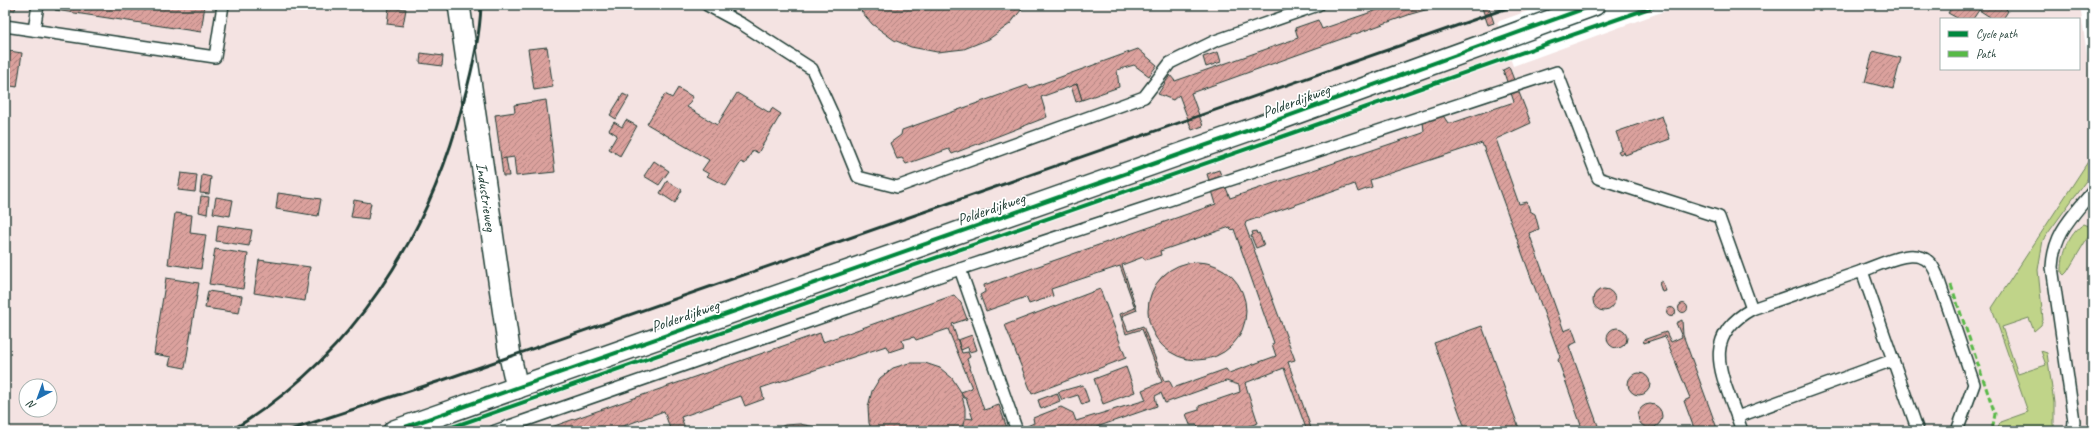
<svg xmlns="http://www.w3.org/2000/svg" width="2098" height="436" viewBox="0 0 2098 436" font-family="Caveat,sans-serif">
<defs>
<pattern id="building-hatch" width="6" height="6" patternUnits="userSpaceOnUse"><rect width="6" height="6" fill="#dba19d"/><path d="M-1 1l2-2M0 6l6-6M5 7l2-2" fill="none" stroke="#b18481"/></pattern>
</defs>
<rect width="100%" height="100%" fill="#fff"/>
<filter id="ink" filterUnits="userSpaceOnUse"><feTurbulence type="fractalNoise" baseFrequency=".025" numOctaves="2"/><feDisplacementMap in="SourceGraphic" scale="8" xChannelSelector="R" yChannelSelector="G"/><feConvolveMatrix kernelMatrix="1 2 1 2 8 2 1 2 1" color-interpolation-filters="sRGB"/></filter>
<g filter="url(#ink)">
<path fill="#f4e3e2" fill-rule="evenodd" d="M5,5H1544L1497,22L1513,66L1681,5H2080L2093,98V431H5ZM1941,19H2079V69H1941ZM26,386H50V410H26Z"/>
<g fill="#c0d489" stroke="#70885e">
<polygon points="2093,154 2093,171 2043,240 2038,270 2043,320 2041,325 2034,331 2029,318 2002,327 2018,374 2046,365 2041,351 2047,353 2054,403 2054,431 1997,431 2000,422 2028,412 1992,308"/>
<path d="M2084,224L2089,226L2091,232L2067,272L2064,275L2062,273C2061,256 2068,234 2084,224Z"/>
</g>
<g fill="url(#building-hatch)" stroke="#1f3d34" fill-rule="evenodd">
<polygon points="5,5 16,5 15,10 5,8"/>
<polygon points="56,5 205,5 201,32 55,10"/>
<polygon points="856,5 1025,5 1010,24 989,39 964,49 937,52 911,47 894,40 872,24"/>
<polygon points="1392,5 1443,5 1411,14 1191,93 1203,126 1192,130 1179,95 1173,100 1158,94 1170,75 1175,81 1298,38 1295,28 1318,20 1322,29"/>
<polygon points="1481,5 1488,5 1494,23 1488,25"/>
<polygon points="1953,5 2009,5 2006,9 2008,11 2003,19 1993,19 1979,10 1973,19 1959,19 1948,13"/>
<polygon points="389,7 406,9 403,26 387,24"/>
<polygon points="547,47 553,87 534,90 528,49"/>
<polygon points="1138,49 1157,65 1149,76 1134,65 1117,70 1119,87 1082,100 1077,84 1041,97 1047,117 952,154 949,149 906,164 902,158 897,159 890,143 901,135 902,130 1028,85 1030,88"/>
<polygon points="9,51 22,53 17,87 5,85"/>
<polygon points="1873,51 1901,58 1893,89 1865,82"/>
<polygon points="1218,52 1221,62 1206,67 1203,57"/>
<polygon points="421,53 443,56 442,66 420,63"/>
<path d="M1509,67L1531,123L1496,139L1519,204L1527,202L1530,211L1535,214L1539,229L1529,233L1564,331L1572,328L1577,342L1569,346L1600,431H1583L1558,360L1560,357L1482,143L1370,180L1372,187L1358,192L1355,184L1246,222L1245,225L1295,360L1288,362L1312,431H1307L1284,368L1245,383L1258,423L1235,431H1199L1197,425H1190L1186,414L1199,410V406L1240,392L1239,385L1226,381L1165,403L1161,393L1155,396L1157,406L1091,429V431H1055L1054,428L1045,431L1028,430L1027,426L1034,423L1033,418L1061,407L1073,413L1076,421L1146,400L1142,390L1162,382L1142,329L1126,334L1120,314L1135,308L1120,266L1051,289L1053,296L1029,304L1026,297L986,311L980,295L985,292L984,285L1216,204L1207,174L1219,170L1230,198L1423,133L1424,131L1423,122L1442,114L1448,123H1452L1514,102L1503,70ZM1230,227L1231,230L1234,229L1274,343L1272,344L1276,356L1229,373L1226,369L1173,388L1169,380L1164,381L1143,326L1128,331L1122,316L1137,310L1122,265L1143,257L1145,260L1161,255L1160,251Z"/>
<polygon points="1077,84 1082,100 1076,102 1071,86"/>
<polygon points="678,88 693,97 687,107 717,125 737,93 770,113 772,108 781,114 758,153 753,150 745,164 741,162 726,186 707,176 709,174 702,170 709,160 647,124 665,94 672,98"/>
<polygon points="623,94 629,97 616,119 610,115"/>
<polygon points="546,100 555,172 516,176 514,157 501,159 495,115 515,112 514,105"/>
<polygon points="1662,116 1670,139 1625,155 1624,152 1620,154 1618,151 1622,149 1616,132"/>
<polygon points="626,120 637,126 620,156 609,149 617,135 609,130 614,122 622,127"/>
<polygon points="506,158 509,176 503,176 501,159"/>
<polygon points="654,161 669,171 659,185 644,176"/>
<polygon points="181,173 197,175 195,192 178,190"/>
<polygon points="202,175 211,177 209,194 200,193"/>
<polygon points="667,181 682,190 675,203 660,193"/>
<polygon points="278,193 321,199 318,216 276,209"/>
<polygon points="201,196 209,197 207,214 199,212"/>
<polygon points="216,197 233,200 230,216 213,213"/>
<polygon points="354,200 371,203 368,219 351,217"/>
<polygon points="175,213 192,215 190,233 206,235 201,269 168,264"/>
<polygon points="218,225 252,230 249,246 216,241"/>
<polygon points="1256,231 1257,234 1259,233 1264,245 1256,248 1251,236 1253,235 1252,232"/>
<polygon points="215,249 248,254 243,289 209,284"/>
<polygon points="259,260 310,267 305,301 254,293"/>
<circle cx="1197" cy="311" r="49"/>
<polygon points="166,278 199,283 185,368 169,365 171,357 154,354"/>
<polygon points="1662,281 1666,291 1662,292 1659,283"/>
<polygon points="1100,289 1126,358 1032,394 1005,325"/>
<circle cx="1604" cy="300" r="11"/>
<polygon points="208,291 242,296 239,313 205,308"/>
<polygon points="954,295 961,303 967,319 952,324 962,353 968,352 970,357 967,359 984,410 999,405 1008,431 968,431 967,427 964,425 965,418 973,419 966,398 964,398 961,392 972,388 948,329 916,340 914,337 902,340 904,347 889,352 886,346 761,388 764,399 745,406 741,396 681,417 686,431 671,431 664,411 610,431 540,431 820,333 823,342"/>
<circle cx="1683" cy="308" r="4.5"/>
<circle cx="1671" cy="312" r="4.5"/>
<polygon points="1682,320 1683,335 1718,431 1695,431 1684,401 1690,398 1665,336 1644,343 1643,340 1666,332 1671,342 1682,337 1676,323"/>
<polygon points="1482,326 1520,431 1466,431 1434,343"/>
<circle cx="1617" cy="338" r="10"/>
<polygon points="972,335 977,350 969,352 968,347 961,350 958,340"/>
<polygon points="909,363 925,363 940,368 952,378 961,392 965,408 965,418 961,431 872,431 869,423 868,407 872,391 880,378 893,368"/>
<polygon points="1126,367 1135,392 1103,404 1094,379"/>
<circle cx="1639" cy="384" r="11"/>
<polygon points="1083,385 1089,402 1082,405 1078,395 1062,400 1058,392"/>
<polygon points="1057,393 1060,401 1041,409 1038,400"/>
<circle cx="1650" cy="416" r="12"/>
<polygon points="800,424 815,427 821,431 771,431 785,425"/>
</g>
<g fill="none" stroke-linecap="round" stroke-linejoin="round">
<g stroke="#1f3d34" stroke-width="14">
<g id="lane">
<polyline points="707,5 742,24 812,69 832,113 858,177 897,187 1144,97 1170,63 1215,41 1318,5"/>
<polyline points="5,26 215,57 223,5"/>
<polyline points="34,30 38,5"/>
<polyline points="960,269 1017,431"/>
<path d="M1862,271C1880,265 1913,246 1929,262C1933,265 1935,271 1937,275L1974,384L1957,431"/>
<path d="M1737,417C1721,373 1701,337 1752,309L1862,271L1893,360"/>
<polyline points="495,431 960,269 1557,72 1598,178 1719,217 1752,309"/>
<polyline points="1742,431 1737,417 1893,360 1918,431"/>
<path d="M2073,431L2074,421L2052,267C2054,232 2072,217 2093,191"/>
</g>
</g>
<g stroke="#1f3d34" stroke-width="24">
<g id="street">
<polyline points="459,5 510,356 517,388"/>
<polyline points="394,431 1255,128 1594,5"/>
</g>
</g>
<use href="#lane" stroke="#fff" stroke-width="11"/>
<use href="#street" stroke="#fff" stroke-width="21"/>
<g stroke="#1f3d34" stroke-width="3">
<polyline points="2089,5 2093,35"/>
<path d="M230,431C351,360 429,236 463,103C472,71 480,38 481,5"/>
<polyline points="287,431 443,380 1516,5"/>
</g>
<polyline stroke="#58b947" stroke-width="3" stroke-dasharray="6 3" stroke-linecap="butt" points="1951,285 1995,414 1992,431"/>
<g stroke="#fff" stroke-width="6">
<g id="cycleway">
<polyline points="394,431 1255,128 1594,5"/>
<polyline points="441,431 1658,5"/>
</g>
</g>
<use href="#cycleway" stroke="#00873e" stroke-width="4"/>
</g>
</g>
<g text-anchor="middle" dominant-baseline="central" stroke-width="3.5" stroke-linejoin="round" paint-order="stroke">
<g font-size="16" fill="#1f3d34" stroke="#fff">
<text transform="translate(1296 101) rotate(-20)">Polderdijkweg</text>
<text transform="translate(486 197) rotate(82)">Industrieweg</text>
<text transform="translate(991 209) rotate(-19)">Polderdijkweg</text>
<text transform="translate(685 316) rotate(-19)">Polderdijkweg</text>
</g>
</g>
<rect width="2098" height="436" fill="none" stroke="#fff" stroke-width="20"/>
<rect x="10" y="10" width="2078" height="416" fill="none" stroke="#1f3d34" stroke-width="1.5" filter="url(#ink)"/>
<rect x="1940" y="18" width="140" height="52" fill="#ffffff" stroke="#a5b1ae"/>
<rect x="1948" y="31" width="20" height="6" fill="#00873e" stroke="#a5b1ae"/>
<text x="1976" y="38" font-size="12" fill="#1f3d34">Cycle path</text>
<rect x="1948" y="51" width="20" height="6" fill="#58b947" stroke="#a5b1ae"/>
<text x="1976" y="58" font-size="12" fill="#1f3d34">Path</text>
<g transform="translate(38 398) rotate(221)"><circle r="19" fill="#ffffff" stroke="#a5b1ae"/>
<path d="M0-3L7 15L0 10L-7 15Z" fill="#1f6fb2"/>
<text y="-6" font-size="11" font-weight="bold" text-anchor="middle" fill="#1f3d34">N</text>
</g>
</svg>
